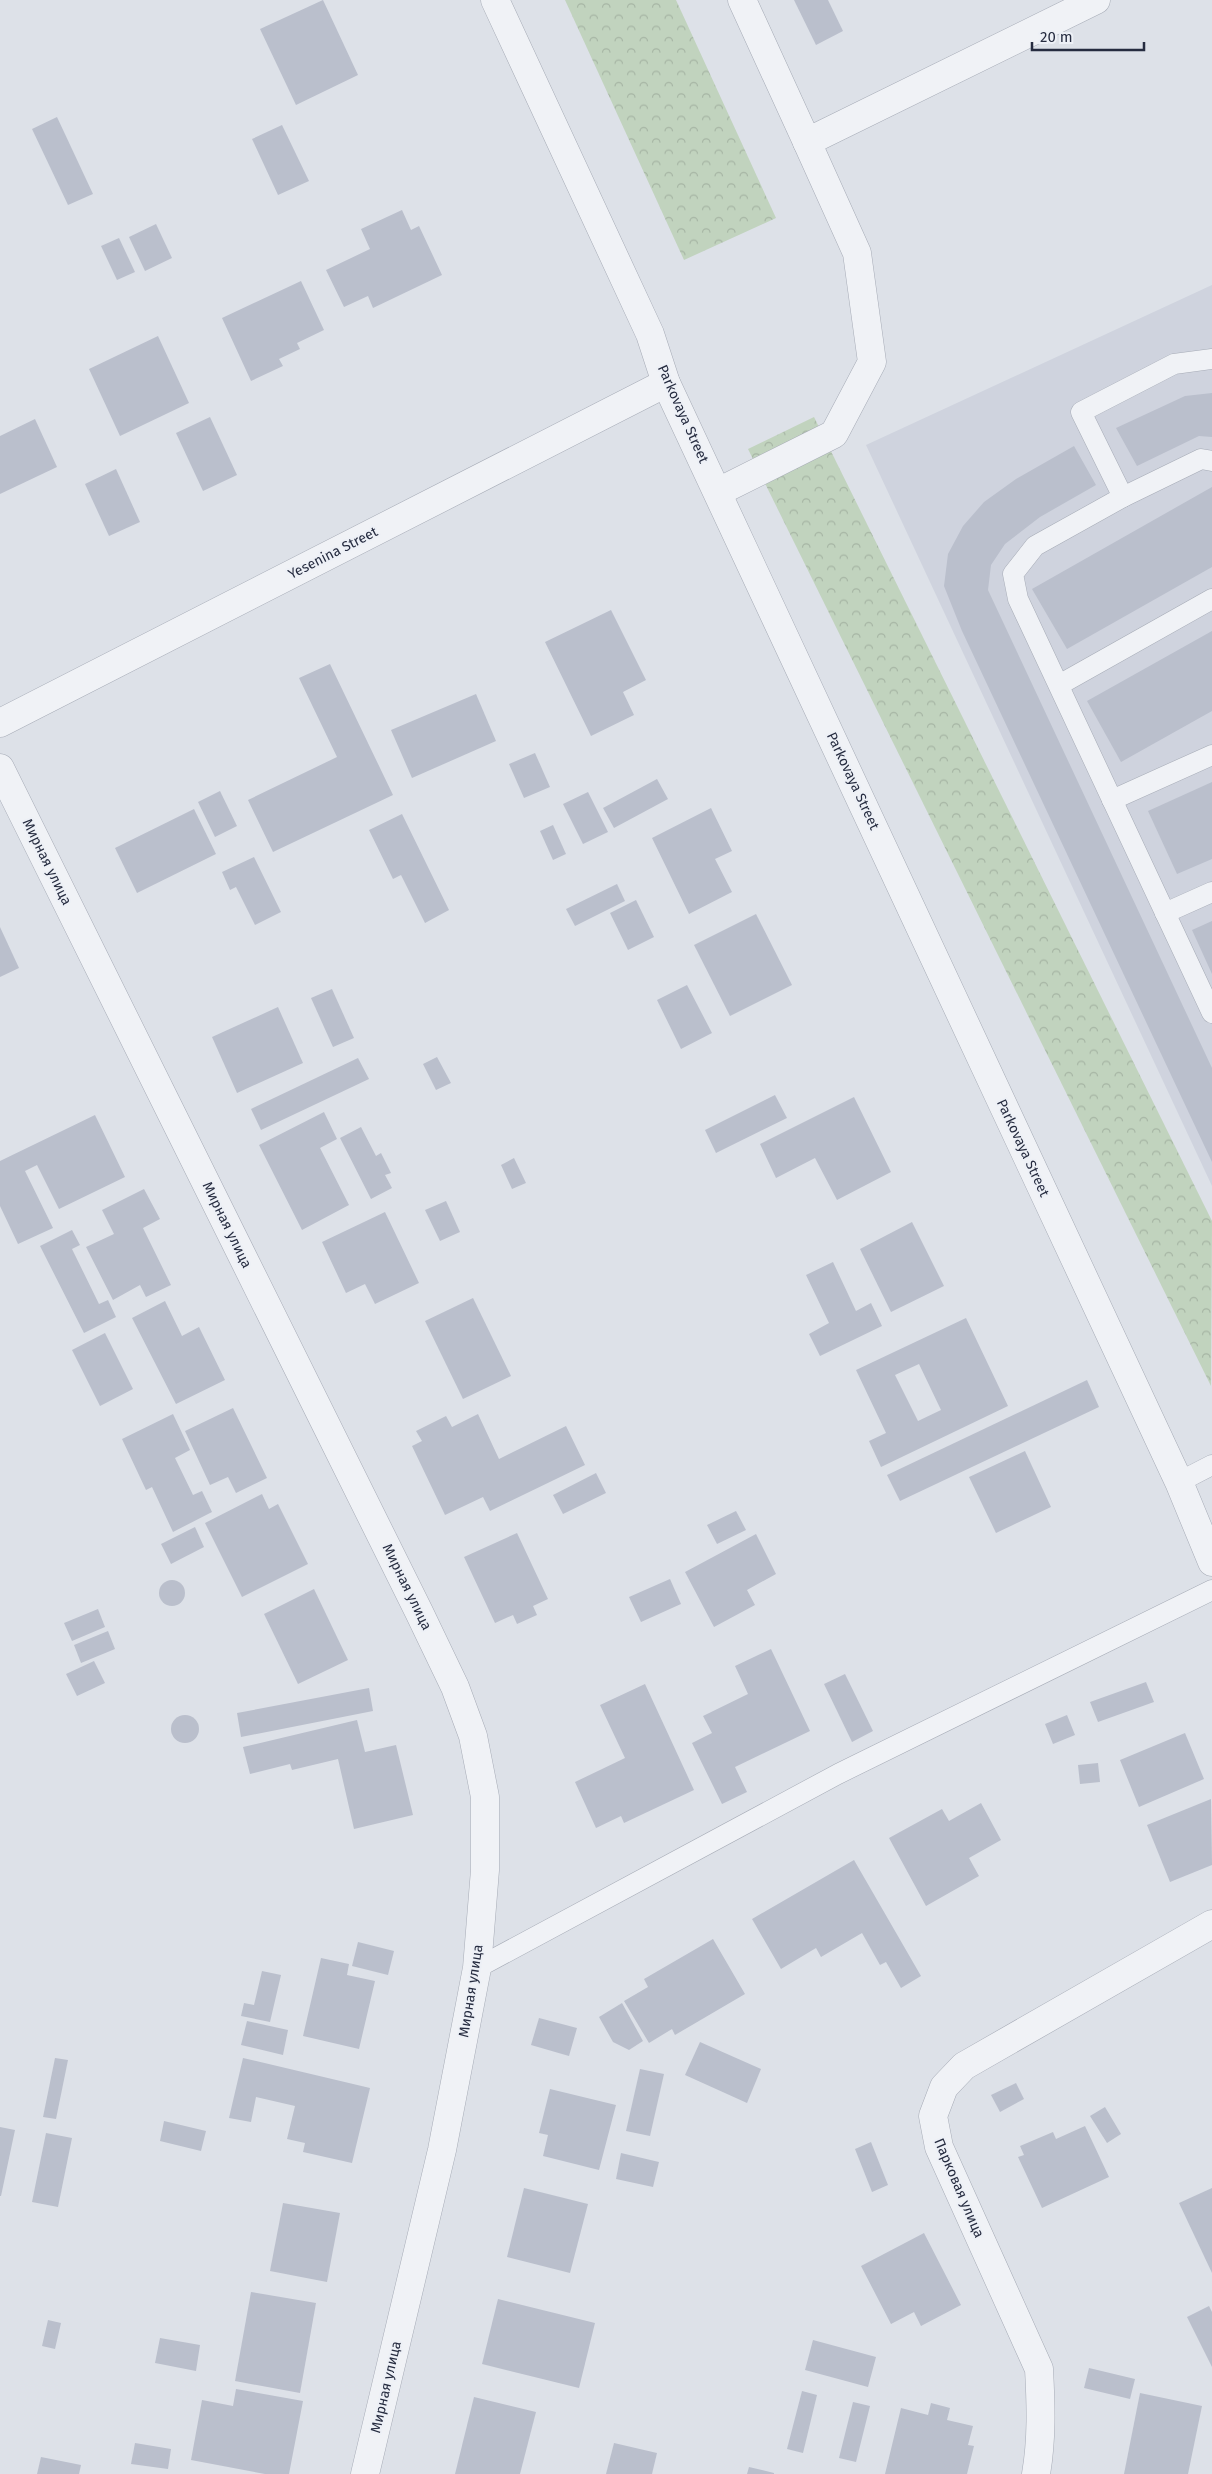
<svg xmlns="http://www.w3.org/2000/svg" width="1212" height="2474" viewBox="0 0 1212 2474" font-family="'Fira Sans',sans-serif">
<defs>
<pattern id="forest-crowns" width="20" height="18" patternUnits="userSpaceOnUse" patternTransform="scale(1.25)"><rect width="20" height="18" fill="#c1d3be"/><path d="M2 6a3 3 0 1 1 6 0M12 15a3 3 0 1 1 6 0" fill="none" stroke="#a6b5a4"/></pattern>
</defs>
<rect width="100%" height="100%" fill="#dde1e8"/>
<polygon fill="#cfd3de" points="1212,285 1212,1186 866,445"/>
<g fill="url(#forest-crowns)">
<polygon points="565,0 676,0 776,218 684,260"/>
<polygon points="814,417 1212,1221 1211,1386 748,449"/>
</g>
<g fill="#babfcc" fill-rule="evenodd">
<polygon points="323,0 358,75 296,105 260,29"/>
<polygon points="794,0 828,0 843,31 816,45"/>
<polygon points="57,117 93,194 68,205 32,129"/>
<polygon points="282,125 309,181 278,195 252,139"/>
<polygon points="402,210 411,230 419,226 442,275 373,308 368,296 344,307 326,270 370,249 361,229"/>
<polygon points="156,224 172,258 145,271 129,237"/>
<polygon points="119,238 135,272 117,280 101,246"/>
<polygon points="301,281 324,330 297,343 300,349 279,359 283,366 251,381 222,318"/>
<polygon points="158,336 189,403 120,436 89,369"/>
<polygon points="1212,393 1212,437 1199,436 1137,466 1116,428 1185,396"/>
<polygon points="210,417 237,475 203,491 176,433"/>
<polygon points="35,419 57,467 0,494 0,436"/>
<polygon points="1074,446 1096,485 1040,517 1005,544 991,565 988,590 1212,1068 1212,1162 962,631 944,586 948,554 963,526 984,502 1016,479"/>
<polygon points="116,469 140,522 109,536 85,484"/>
<polygon points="1212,487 1212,567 1067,649 1032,589"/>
<polygon points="611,610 646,680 623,692 634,715 591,736 545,642"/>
<polygon points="1212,631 1212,711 1121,762 1087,701"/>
<polygon points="330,664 393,795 273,852 248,800 337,757 299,678"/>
<polygon points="476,694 496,741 412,778 391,730"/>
<polygon points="535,753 550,787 524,798 509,764"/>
<polygon points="657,779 668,799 614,828 603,808"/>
<polygon points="1212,782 1212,859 1177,874 1148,811"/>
<polygon points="220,791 237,826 215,837 198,802"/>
<polygon points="588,792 608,832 583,844 563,804"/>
<polygon points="711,808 732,851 715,859 732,892 689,914 652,838"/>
<polygon points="194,809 216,854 137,893 115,848"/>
<polygon points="402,814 449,910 425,923 401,875 393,879 369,830"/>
<polygon points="553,825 566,854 553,860 540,831"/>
<polygon points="254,857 281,912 255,925 236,887 230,890 222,872"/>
<polygon points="617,884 625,901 575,926 566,909"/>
<polygon points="636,900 654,937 628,950 610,913"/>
<polygon points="756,914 792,985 730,1016 694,945"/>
<polygon points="1212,921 1212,974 1192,930"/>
<polygon points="0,927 19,968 0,977"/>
<polygon points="687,985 712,1033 681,1049 657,1000"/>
<polygon points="332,989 354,1038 333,1047 311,998"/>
<polygon points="278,1007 303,1063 237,1093 212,1037"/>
<polygon points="437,1057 451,1083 436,1090 423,1064"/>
<polygon points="358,1058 369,1079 261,1130 251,1109"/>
<polygon points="775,1095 787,1118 716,1153 705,1130"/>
<polygon points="854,1097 891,1172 837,1200 815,1158 776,1178 760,1144"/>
<polygon points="324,1112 337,1139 320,1148 349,1205 302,1230 259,1145"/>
<polygon points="95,1115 125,1177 59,1209 37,1165 25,1171 53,1228 18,1244 0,1206 0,1161"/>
<polygon points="361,1127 376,1156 381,1153 391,1173 385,1175 392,1188 371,1199 340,1138"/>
<polygon points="514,1158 526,1183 512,1189 501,1165"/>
<polygon points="144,1189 160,1219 143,1228 171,1285 146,1297 140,1285 113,1300 86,1247 114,1234 102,1210"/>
<polygon points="446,1201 460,1232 440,1241 425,1210"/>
<polygon points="385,1212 419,1283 375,1304 365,1284 346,1293 322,1242"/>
<polygon points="912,1222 944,1286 891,1312 860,1249"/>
<polygon points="72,1230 80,1245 72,1249 99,1304 108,1300 116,1317 84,1333 40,1246"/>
<polygon points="833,1262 856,1311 871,1303 882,1326 820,1356 809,1334 829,1323 806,1275"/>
<polygon points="473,1298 511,1376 463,1399 425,1321"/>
<polygon points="165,1301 182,1336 199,1327 225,1380 176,1404 132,1318"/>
<path d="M966,1318L1008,1406L881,1467L869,1441L886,1433L856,1370ZM919,1364L941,1410L918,1421L895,1375Z"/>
<polygon points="105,1333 133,1389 100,1406 72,1350"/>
<polygon points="1087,1380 1099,1407 900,1501 887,1475"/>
<polygon points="233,1408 267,1478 236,1493 228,1477 210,1485 185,1431"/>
<polygon points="173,1414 190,1450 175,1458 193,1495 202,1491 212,1512 173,1532 152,1487 146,1490 122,1439"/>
<polygon points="478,1414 499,1459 566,1426 585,1465 490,1511 483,1497 445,1515 412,1446 422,1441 416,1431 446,1416 452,1427"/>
<polygon points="1025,1451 1051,1507 996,1533 969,1477"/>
<polygon points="596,1473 606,1493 563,1514 553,1495"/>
<polygon points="262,1494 269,1509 278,1504 308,1564 242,1597 205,1523"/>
<polygon points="736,1511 746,1530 717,1544 707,1525"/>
<polygon points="195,1527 204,1547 171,1564 161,1544"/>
<polygon points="517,1533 548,1599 533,1606 537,1615 517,1624 513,1615 495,1623 464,1557"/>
<polygon points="756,1534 776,1574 747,1590 755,1605 714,1627 685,1572"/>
<polygon points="670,1579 681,1604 641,1622 629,1597"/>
<circle cx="172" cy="1593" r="13"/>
<polygon points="314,1589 348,1660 298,1684 264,1614"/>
<polygon points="98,1609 105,1627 72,1641 64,1623"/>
<polygon points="108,1631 115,1649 81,1663 74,1645"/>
<polygon points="771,1649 810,1731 735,1767 747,1792 722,1804 692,1743 712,1733 703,1716 748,1694 735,1666"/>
<polygon points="94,1661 105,1683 77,1696 66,1674"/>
<polygon points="845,1674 873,1731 852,1742 824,1684"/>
<polygon points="1146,1682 1154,1702 1098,1722 1090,1702"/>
<polygon points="645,1684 694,1790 624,1823 621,1816 596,1828 575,1782 625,1758 600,1705"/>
<polygon points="369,1688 373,1711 241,1737 237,1713"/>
<polygon points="1067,1715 1075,1735 1053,1744 1045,1724"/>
<circle cx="185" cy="1729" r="14"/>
<polygon points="357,1720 365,1752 396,1745 413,1815 354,1829 338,1759 292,1770 290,1764 250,1774 243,1747"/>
<polygon points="1185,1733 1204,1779 1139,1807 1120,1760"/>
<polygon points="1098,1763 1100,1782 1080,1784 1078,1765"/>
<polygon points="1211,1799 1212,1865 1170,1882 1147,1825"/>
<polygon points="981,1803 1001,1840 969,1858 979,1876 926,1906 889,1838 942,1809 949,1821"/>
<polygon points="854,1860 921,1976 901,1988 886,1962 880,1965 862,1933 821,1957 816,1948 781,1969 752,1919"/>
<polygon points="713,1939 745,1994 675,2035 672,2029 649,2043 624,2001 648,1987 644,1979"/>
<polygon points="358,1942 394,1951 388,1975 352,1966"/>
<polygon points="321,1958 349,1964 347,1975 375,1981 359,2049 303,2036"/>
<polygon points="262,1971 281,1975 270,2022 241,2016 244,2003 254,2005"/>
<polygon points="622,2003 643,2041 629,2050 613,2042 599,2017"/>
<polygon points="539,2018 577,2028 569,2056 531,2045"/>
<polygon points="247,2021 288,2030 283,2055 241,2045"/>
<polygon points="700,2042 761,2069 747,2103 685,2075"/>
<polygon points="55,2058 68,2060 56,2119 43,2117"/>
<polygon points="243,2058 370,2088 352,2163 303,2152 305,2143 287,2139 295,2106 256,2097 251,2122 229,2118"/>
<polygon points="640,2069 664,2074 650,2136 626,2131"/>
<polygon points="1016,2083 1024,2099 1000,2112 991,2095"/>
<polygon points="550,2089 616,2105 599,2170 543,2156 548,2135 539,2133"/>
<polygon points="1105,2107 1121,2134 1107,2143 1090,2116"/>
<polygon points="164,2121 206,2131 201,2151 160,2141"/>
<polygon points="1085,2126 1109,2177 1042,2208 1018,2157 1024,2155 1020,2146 1053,2132 1056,2139"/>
<polygon points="0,2127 15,2130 1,2196 0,2196"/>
<polygon points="46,2133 72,2138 58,2207 32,2202"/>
<polygon points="871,2142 888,2185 872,2192 855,2149"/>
<polygon points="621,2153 659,2162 653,2187 616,2179"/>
<polygon points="524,2188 588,2204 570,2273 507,2257"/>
<polygon points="1212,2188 1212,2273 1179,2203"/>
<polygon points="283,2203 340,2213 327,2282 270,2271"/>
<polygon points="924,2233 961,2305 921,2326 914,2312 891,2324 861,2266"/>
<polygon points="251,2292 316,2303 300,2393 235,2381"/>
<polygon points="498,2299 595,2323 579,2388 482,2364"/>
<polygon points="1209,2306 1212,2312 1212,2367 1187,2317"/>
<polygon points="48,2320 61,2323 55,2349 42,2346"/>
<polygon points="160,2338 200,2345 196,2371 155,2363"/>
<polygon points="813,2340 876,2357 868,2387 805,2370"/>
<polygon points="1089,2368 1135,2379 1130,2399 1084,2388"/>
<polygon points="236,2389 303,2401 289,2474 265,2474 191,2460 202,2400 233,2406"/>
<polygon points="802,2391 817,2395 803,2453 787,2449"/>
<polygon points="1140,2393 1202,2406 1188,2474 1124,2474"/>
<polygon points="474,2397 536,2412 520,2474 455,2474"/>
<polygon points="853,2402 870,2406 856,2462 839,2458"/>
<polygon points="931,2403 950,2408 947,2420 973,2426 968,2445 974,2446 967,2474 885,2474 901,2408 928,2415"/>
<polygon points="135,2443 171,2449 168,2469 131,2464"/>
<polygon points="614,2443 657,2453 652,2474 606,2474"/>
<polygon points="41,2457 81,2465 79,2474 37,2474"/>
<polygon points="749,2467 774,2473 774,2474 747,2474"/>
</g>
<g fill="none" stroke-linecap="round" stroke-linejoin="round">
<g stroke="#a6abb6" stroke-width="21">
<g id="lane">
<polyline points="1212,461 1201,459 1123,497 1035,546 1013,574 1018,599 1212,1013"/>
<polyline points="1123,497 1081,412 1174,364 1212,359"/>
<polyline points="1059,685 1212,599"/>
<polyline points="1112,800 1212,755"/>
<polyline points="1165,913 1212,892"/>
<polyline points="1179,1482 1212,1465"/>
<polyline points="477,1968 838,1774 1212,1590"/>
</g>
</g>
<g stroke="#a6abb6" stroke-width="29">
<g id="street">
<polyline points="495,0 650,334 666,383 1179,1482 1212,1562"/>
<polyline points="742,0 807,142 1096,0"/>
<polyline points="718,492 834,434 872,362 857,253 807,142"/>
<polyline points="0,723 666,383"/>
<polyline points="0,768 419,1612 455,1687 473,1736 485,1797 485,1870 477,1968 442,2150 365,2474"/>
<path d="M1036,2474C1042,2439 1041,2405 1039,2369L939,2147L933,2116L944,2087L964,2066L1212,1924"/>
</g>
</g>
<use href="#lane" stroke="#f0f2f6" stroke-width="20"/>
<use href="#street" stroke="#f0f2f6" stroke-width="28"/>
</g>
<g text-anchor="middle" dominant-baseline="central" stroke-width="4" stroke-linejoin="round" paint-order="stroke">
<g font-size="14" fill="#262c40" stroke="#edf0f6">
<text transform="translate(683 414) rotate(66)">Parkovaya Street</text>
<text transform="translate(333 553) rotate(-27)">Yesenina Street</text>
<text transform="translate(853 781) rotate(65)">Parkovaya Street</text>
<text transform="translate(47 862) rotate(64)">Мирная улица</text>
<text transform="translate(1023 1148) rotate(65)">Parkovaya Street</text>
<text transform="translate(227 1225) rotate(64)">Мирная улица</text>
<text transform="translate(407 1587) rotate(64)">Мирная улица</text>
<text transform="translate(471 1991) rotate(-81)">Мирная улица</text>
<text transform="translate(959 2188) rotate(67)">Парковая улица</text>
<text transform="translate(386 2387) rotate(-77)">Мирная улица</text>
</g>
</g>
<path d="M1032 42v8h112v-8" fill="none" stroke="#262c40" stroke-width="2.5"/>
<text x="1040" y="42" font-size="15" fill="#262c40" stroke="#edf0f6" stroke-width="4" paint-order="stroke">20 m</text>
</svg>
